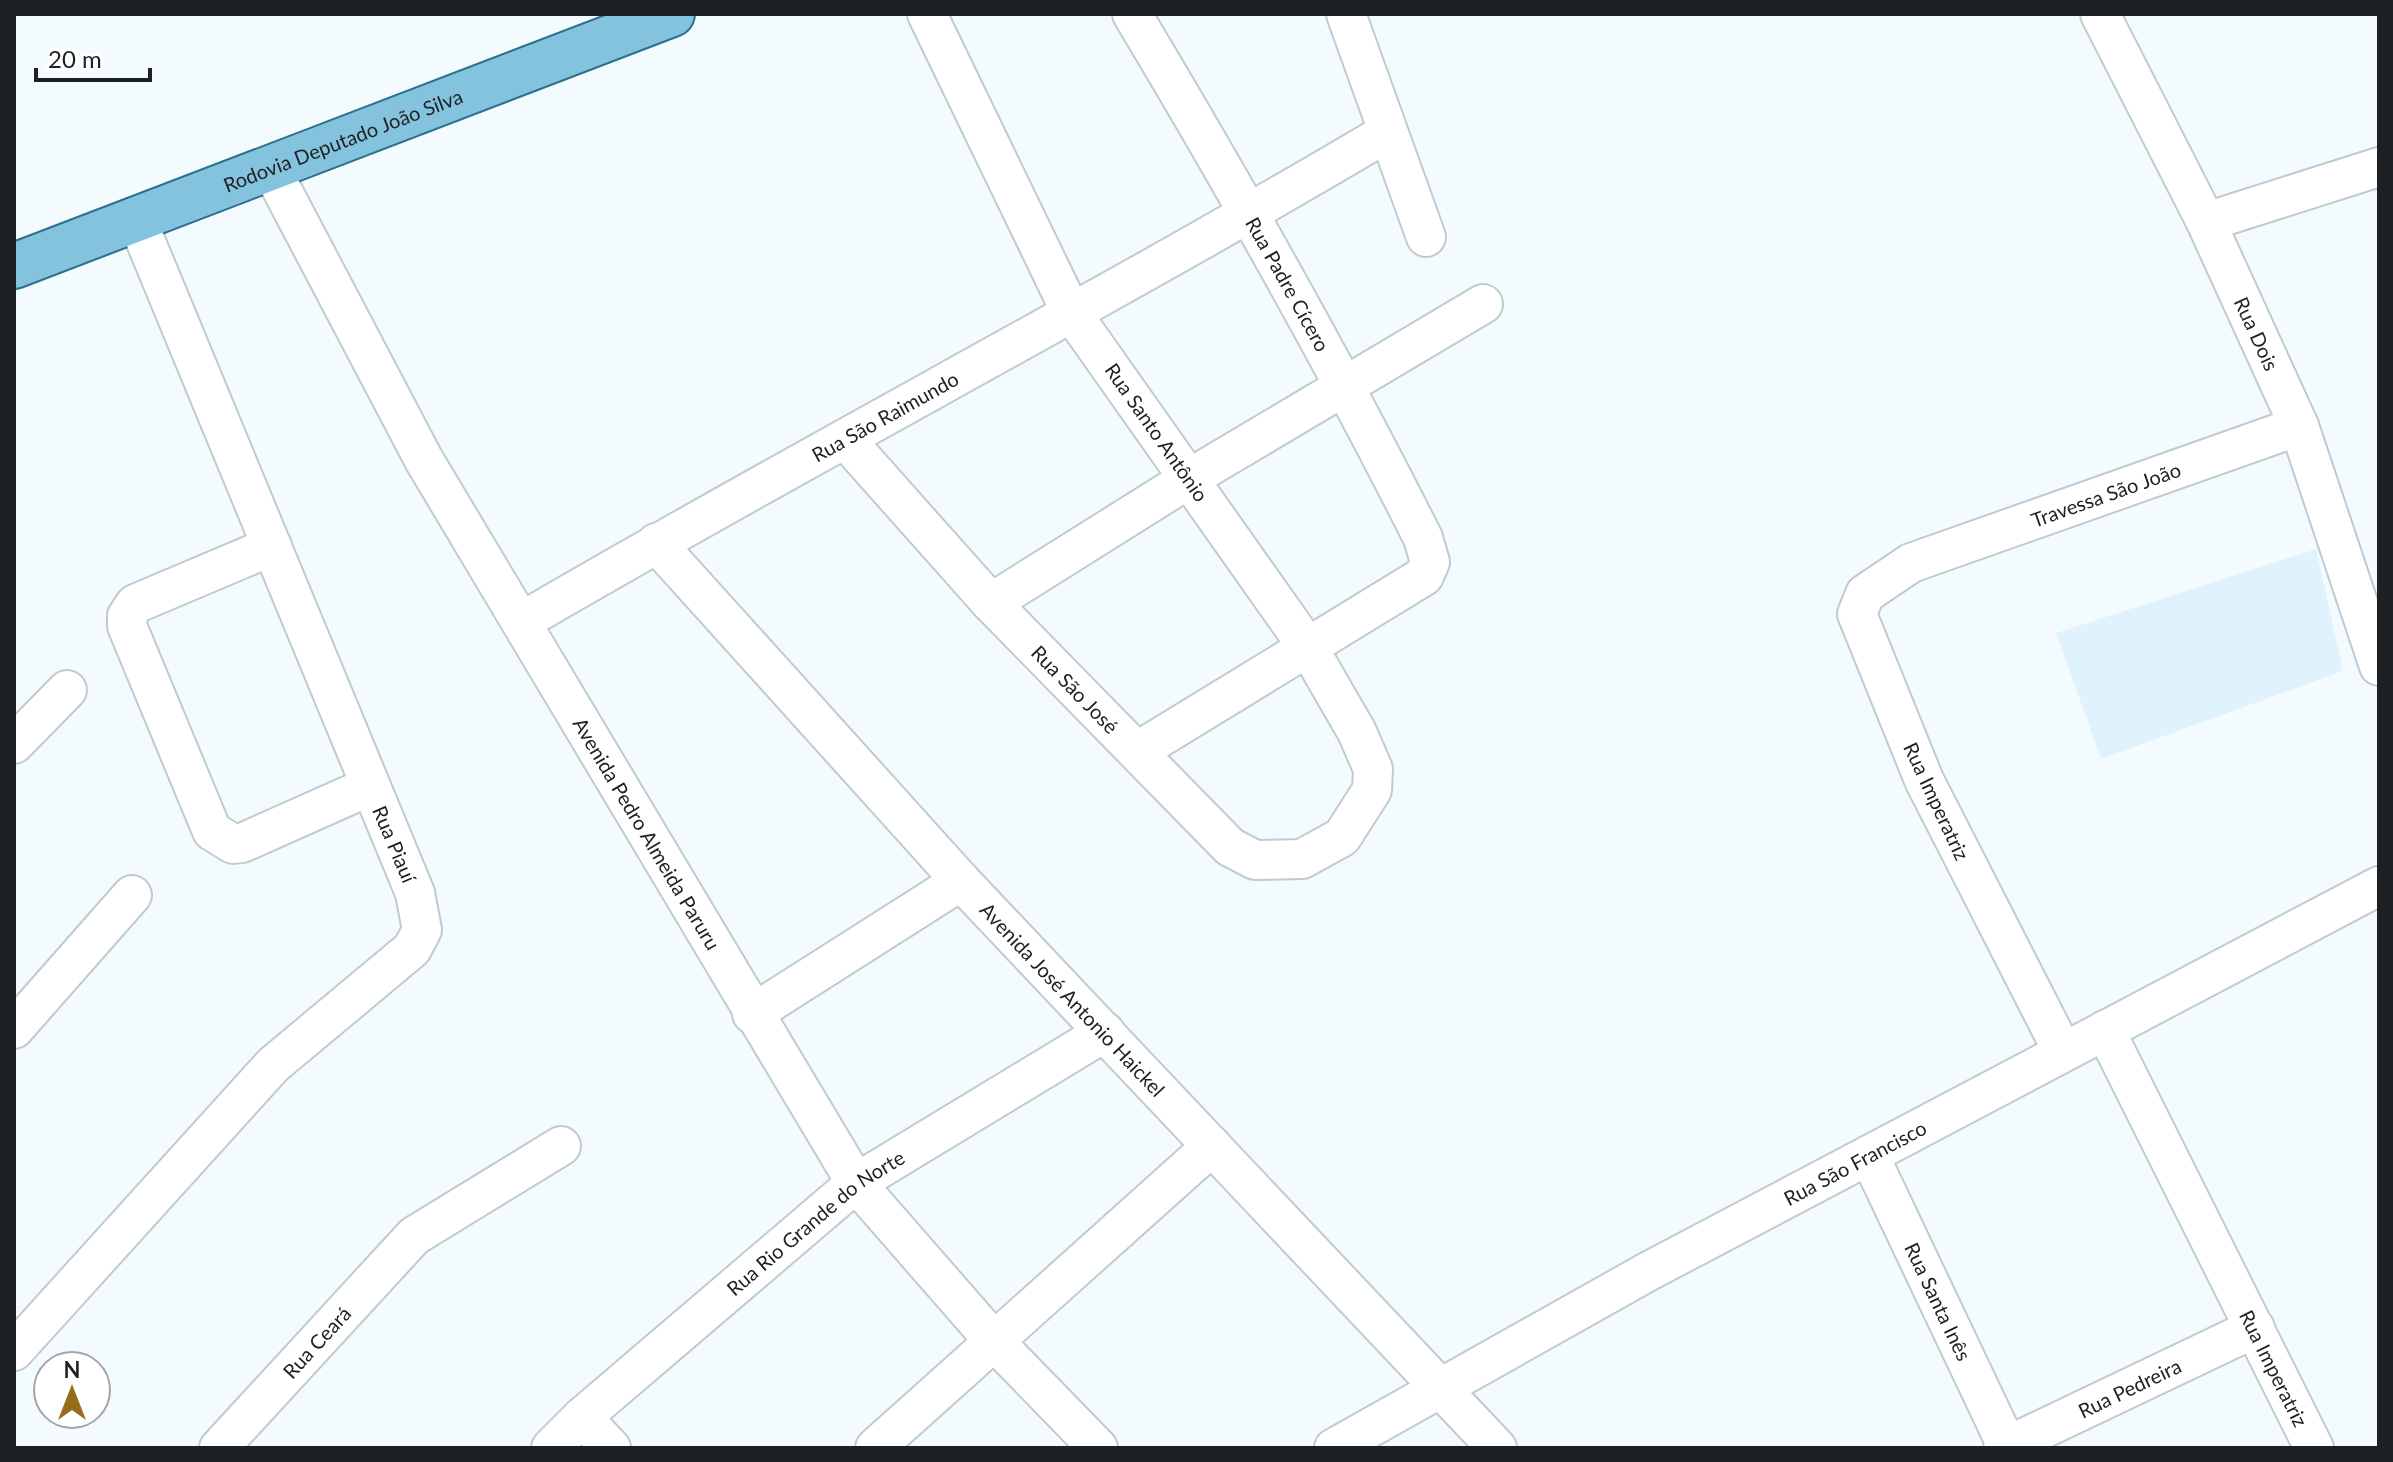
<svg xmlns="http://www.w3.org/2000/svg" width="2393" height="1462" viewBox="0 0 2393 1462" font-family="Lato,sans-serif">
<rect width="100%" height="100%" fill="#f4fbfe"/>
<polygon fill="#e0f3fd" points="2316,549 2343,671 2101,759 2056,633"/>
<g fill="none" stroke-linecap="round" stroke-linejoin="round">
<g stroke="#c0cbd0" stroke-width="42">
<g id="street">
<path id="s1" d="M1132,14C1235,186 1333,359 1423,538L1430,562L1424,576L1138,751"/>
<polyline points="1346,14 1426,237"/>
<path id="s2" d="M2100,14L2206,222L2299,426L2379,666"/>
<path id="s3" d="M270,167L424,460L856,1183L993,1340L1098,1448"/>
<polyline points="2206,222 2379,167"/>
<path id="s4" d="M845,439L991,603L1230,847L1255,860L1302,859L1342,837L1372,790L1373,769L1357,732L1309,649L1071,312L927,14"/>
<path id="s5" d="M656,543L961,881L1497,1448"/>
<polyline points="272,546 135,604 127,616 127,626 212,831 233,844 242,843 370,786"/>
<polyline points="991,603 1190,478 1483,304"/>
<path id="s6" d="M521,622C808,454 1103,301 1388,132"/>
<polyline points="14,744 67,690"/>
<polyline points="752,1014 961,881"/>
<polyline points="14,1029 132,895"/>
<path id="s7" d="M2105,1030L2314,1448"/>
<path id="s8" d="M2063,1052L1924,780L1857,614L1865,594L1911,563L2299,426"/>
<path id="s9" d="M1869,1155L2008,1448"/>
<polyline points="14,1351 273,1065 412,949 422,930 415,893 136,218"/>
<polyline points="582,1417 611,1448"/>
<path id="s10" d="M219,1448L414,1236L561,1146"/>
<path id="s11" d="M551,1448L582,1417L856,1183L1105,1032"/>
<polyline points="875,1448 1212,1146"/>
<path id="s12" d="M1334,1448L1649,1271L2379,886"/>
<path id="s13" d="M2003,1448L2255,1328"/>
</g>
</g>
<g stroke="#2b708d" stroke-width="48">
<g id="primary">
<path id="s14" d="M14,266L672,14"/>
</g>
</g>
<use href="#street" stroke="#fff" stroke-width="38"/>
<use href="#primary" stroke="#84c3dd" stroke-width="44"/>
</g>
<g text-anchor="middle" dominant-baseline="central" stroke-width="8" stroke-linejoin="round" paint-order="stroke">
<g font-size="20" fill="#1d2123" stroke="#fff">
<text stroke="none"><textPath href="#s14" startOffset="352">Rodovia Deputado João Silva</textPath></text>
<text stroke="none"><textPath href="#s1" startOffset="312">Rua Padre Cícero</textPath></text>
<text stroke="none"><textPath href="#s2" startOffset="356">Rua Dois</textPath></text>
<text stroke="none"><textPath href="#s6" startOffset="418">Rua São Raimundo</textPath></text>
<text transform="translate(1157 432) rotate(55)">Rua Santo Antônio</text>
<text stroke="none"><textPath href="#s8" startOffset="768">Travessa São João</textPath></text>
<text stroke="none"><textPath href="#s4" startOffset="340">Rua São José</textPath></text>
<text transform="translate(1937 801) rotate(65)">Rua Imperatriz</text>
<text stroke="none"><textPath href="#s3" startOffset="766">Avenida Pedro Almeida Paruru</textPath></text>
<text transform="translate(395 844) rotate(67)">Rua Piauí</text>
<text stroke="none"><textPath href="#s5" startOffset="618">Avenida José Antonio Haickel</textPath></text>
<text stroke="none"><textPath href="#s12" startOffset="594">Rua São Francisco</textPath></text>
<text stroke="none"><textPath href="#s11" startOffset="348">Rua Rio Grande do Norte</textPath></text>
<text stroke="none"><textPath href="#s9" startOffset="162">Rua Santa Inês</textPath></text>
<text stroke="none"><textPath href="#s10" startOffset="144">Rua Ceará</textPath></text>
<text stroke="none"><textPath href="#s7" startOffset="378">Rua Imperatriz</textPath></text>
<text stroke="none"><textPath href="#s13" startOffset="140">Rua Pedreira</textPath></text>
</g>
</g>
<rect width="2393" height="1462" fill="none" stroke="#1d2123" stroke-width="32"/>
<g transform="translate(72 1390)"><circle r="38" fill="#ffffff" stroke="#a5a6a7" stroke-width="2"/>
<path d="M0-6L14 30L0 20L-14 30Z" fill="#966d19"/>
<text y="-12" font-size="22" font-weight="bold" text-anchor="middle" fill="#1d2123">N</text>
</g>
<path d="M36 68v12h114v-12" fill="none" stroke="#1d2123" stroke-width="4"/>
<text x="48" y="68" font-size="24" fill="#1d2123" stroke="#ffffff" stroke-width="6" paint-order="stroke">20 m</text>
</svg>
